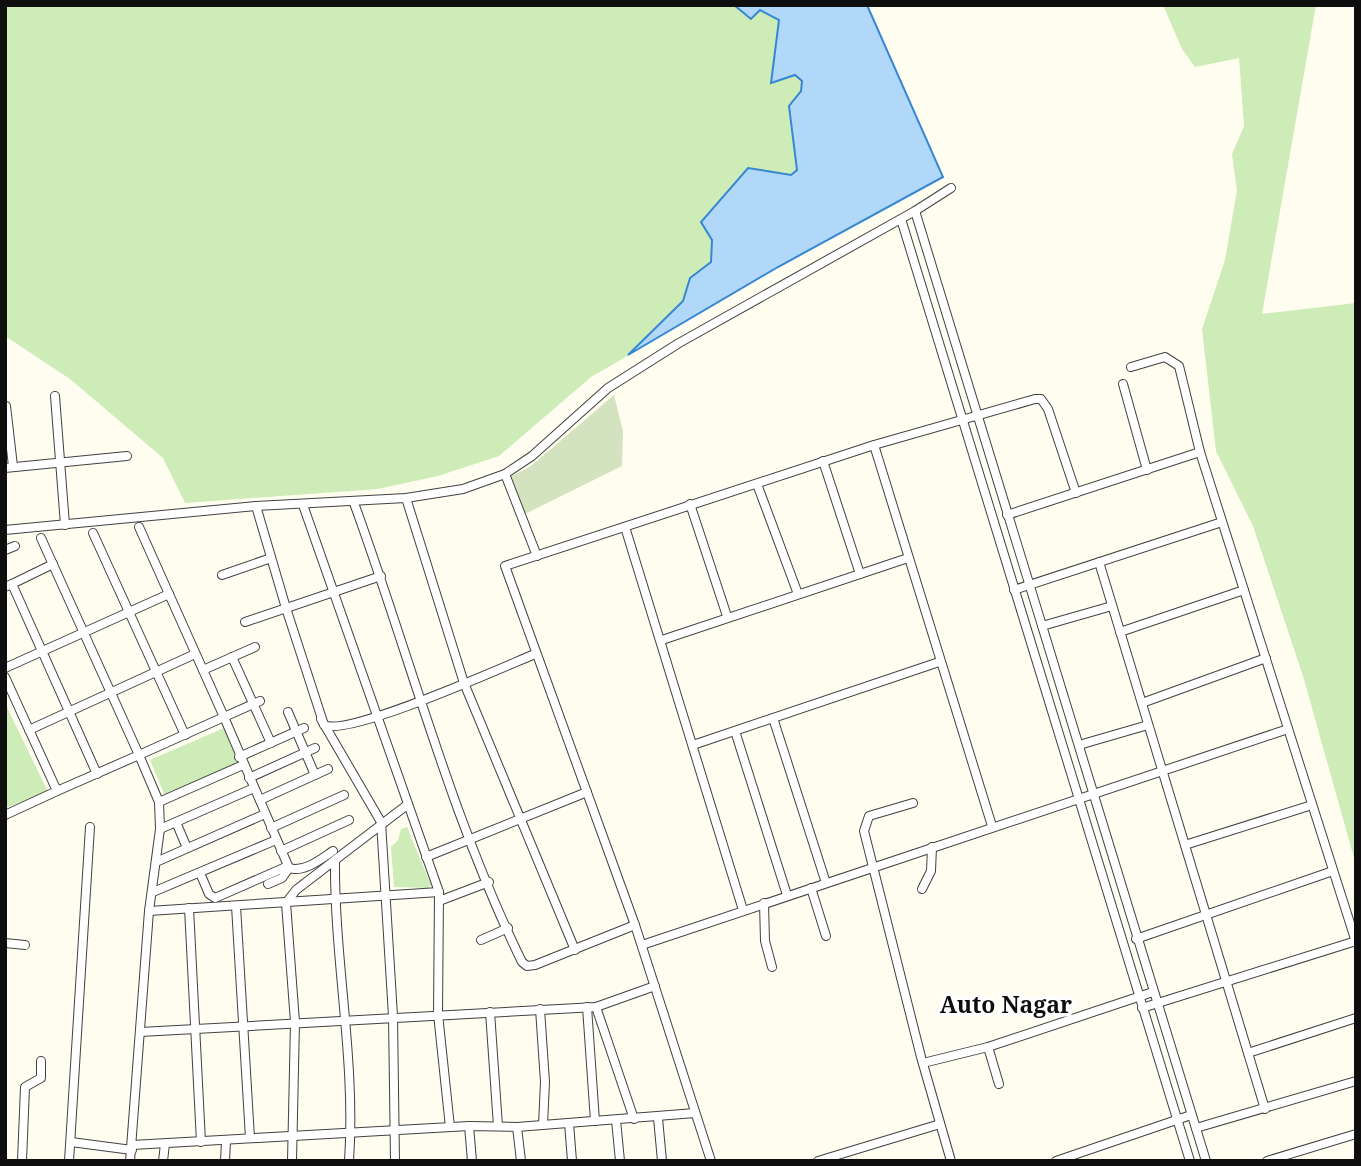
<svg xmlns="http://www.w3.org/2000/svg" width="1361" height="1166" viewBox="0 0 1361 1166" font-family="'Noto Serif',serif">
<rect width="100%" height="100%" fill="#fffdf0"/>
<g fill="#ceecb7">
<polygon points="5,5 734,5 742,10 760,10 779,20 772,83 795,75 802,80 801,91 789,106 797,171 712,240 711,262 690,278 683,301 629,355 591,377 499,456 438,476 378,489 185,503 163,458 70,379 5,336"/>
<polygon points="1163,5 1316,5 1262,314 1356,303 1356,865 1303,676 1253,526 1216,451 1202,329 1225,260 1237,190 1232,154 1244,126 1239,58 1195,67 1182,49"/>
<polygon points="5,703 48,792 5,808"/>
<polygon points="224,728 239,765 165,796 150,760"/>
<polygon points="407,827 431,885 428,888 394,887 391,847 398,840 401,829"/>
</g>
<polygon fill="#d4e3bf" points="614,395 623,431 622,466 525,514 510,477 531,466"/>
<polygon fill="#b1d8f9" stroke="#3587d4" stroke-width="2" points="734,5 867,5 943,177 778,267 628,355 683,301 690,278 711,262 712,240 701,222 748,168 791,175 797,170 789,106 801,91 802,81 795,75 771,83 779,20 760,10 751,19"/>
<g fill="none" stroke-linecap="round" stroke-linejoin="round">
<g stroke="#414141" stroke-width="10">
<g id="minor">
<polyline points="915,211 1206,1161"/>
<polyline points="901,219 1190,1161"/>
<polyline points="1131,367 1165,357 1179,366 1200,452 1356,942"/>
<polyline points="1123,384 1147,470"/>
<polyline points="55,396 65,525"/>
<polyline points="6,406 13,466"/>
<polyline points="874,445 992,826"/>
<polyline points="823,461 860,574"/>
<polyline points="5,468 127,456"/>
<polyline points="505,474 537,556"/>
<polyline points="757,484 798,594"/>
<polyline points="406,498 464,683 575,950"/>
<path d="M354,503C410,656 450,815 522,962L527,966L535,965L635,925"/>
<polyline points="690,504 727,616"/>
<polyline points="303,505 439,892 438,1014 450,1127"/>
<path d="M256,506L286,608L324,725C348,737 503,667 535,654"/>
<polyline points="1007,515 1200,452"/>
<polyline points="139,527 224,717 260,701"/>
<polyline points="625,527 743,910"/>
<polyline points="5,530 256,506 406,498 463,489 505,474 532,456 608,388 679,343 915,211 951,188"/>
<polyline points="93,533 185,735"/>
<polyline points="41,538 139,755 57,791"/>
<polyline points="5,550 15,546"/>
<polyline points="1099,562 1265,1109"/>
<polyline points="222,575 271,558"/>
<polyline points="12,584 53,564"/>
<polyline points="5,587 12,584 97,774"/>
<polyline points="1014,590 1222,522"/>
<polyline points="245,622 381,576"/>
<polyline points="1042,626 1112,606"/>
<polyline points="1120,632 1244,590"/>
<polyline points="662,640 908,558"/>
<polyline points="232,657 271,743"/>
<polyline points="5,668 169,594"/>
<polyline points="203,670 255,647"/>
<polyline points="5,677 57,791 5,815"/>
<polyline points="1142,703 1266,658"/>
<polyline points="288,712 315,775"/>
<polyline points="773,718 826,883"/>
<polyline points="321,719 381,822 393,1016 395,1161"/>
<polyline points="29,730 195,654"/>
<polyline points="735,731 787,895"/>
<polyline points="693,745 939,662"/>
<polyline points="1079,745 1148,725"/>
<polyline points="239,757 304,728"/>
<polyline points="249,778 315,748"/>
<polyline points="260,800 328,769"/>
<polyline points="159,802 243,765"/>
<polyline points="913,803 869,816 864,831 921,1057 951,1161"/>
<polyline points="176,822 187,848"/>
<polyline points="271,828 344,795"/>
<polyline points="160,829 254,788"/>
<polyline points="1185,845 1312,805"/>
<polyline points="281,851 349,820"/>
<polyline points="426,857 587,792"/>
<polyline points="156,862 265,814"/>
<path d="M289,868C304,873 321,859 333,851"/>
<polyline points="200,873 209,894 215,898 288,866"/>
<polyline points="811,888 826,936"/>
<polyline points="922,889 931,871 932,847"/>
<polyline points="153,892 276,840"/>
<polyline points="439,901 489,882"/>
<polyline points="764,903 765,941 772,967"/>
<polyline points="236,906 250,1138"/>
<polyline points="189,908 201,1142"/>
<polyline points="149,911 439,892"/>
<polyline points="1136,939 1333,871"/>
<polyline points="481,940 508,928"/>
<polyline points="5,943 25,945"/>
<polyline points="642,945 1288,729"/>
<polyline points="587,1007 595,1121"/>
<polyline points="596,1007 634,1119"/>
<polyline points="1142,1008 1356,941"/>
<polyline points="540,1009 545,1082 543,1125"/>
<polyline points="490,1012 498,1126"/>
<polyline points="140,1032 596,1007 655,986"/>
<polyline points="988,1047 999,1084"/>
<polyline points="1248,1053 1356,1018"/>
<polyline points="923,1063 988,1047 1153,992"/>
<polyline points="658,1118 662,1161"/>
<polyline points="616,1120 620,1161"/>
<polyline points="569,1123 572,1161"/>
<polyline points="469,1126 472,1161"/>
<polyline points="517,1127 521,1161"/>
<polyline points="1196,1128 1356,1081"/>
<polyline points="71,1142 132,1150"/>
<polyline points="132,1145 469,1126 517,1127 695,1113"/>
<polyline points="22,1161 25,1087 41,1078 41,1061"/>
<polyline points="69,1161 90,827"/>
<polyline points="130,1161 149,911 160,829 159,802 139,755 224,717 289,868 282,878 268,884"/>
<polyline points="163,1161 165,1144"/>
<polyline points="225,1161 226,1141"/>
<polyline points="292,1161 295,1022 286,903 296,890 335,860"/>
<path d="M349,1161C356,1060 334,960 335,860L407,805"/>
<polyline points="711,1161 635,925 505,566 874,445 1035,399 1041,399 1048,409 1076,493"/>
<polyline points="818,1161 940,1124"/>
<polyline points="1056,1161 1191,1115"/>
<polyline points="1267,1161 1356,1134"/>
</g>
</g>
<use href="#minor" stroke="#fff" stroke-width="8"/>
</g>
<g text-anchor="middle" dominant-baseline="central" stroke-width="7" stroke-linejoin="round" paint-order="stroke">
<g font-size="23" font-weight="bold" fill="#0e0e0e" stroke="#fff">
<text x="1006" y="1004">Auto Nagar</text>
</g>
</g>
<rect width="1361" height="1166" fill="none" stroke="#0e0e0e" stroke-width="14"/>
</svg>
